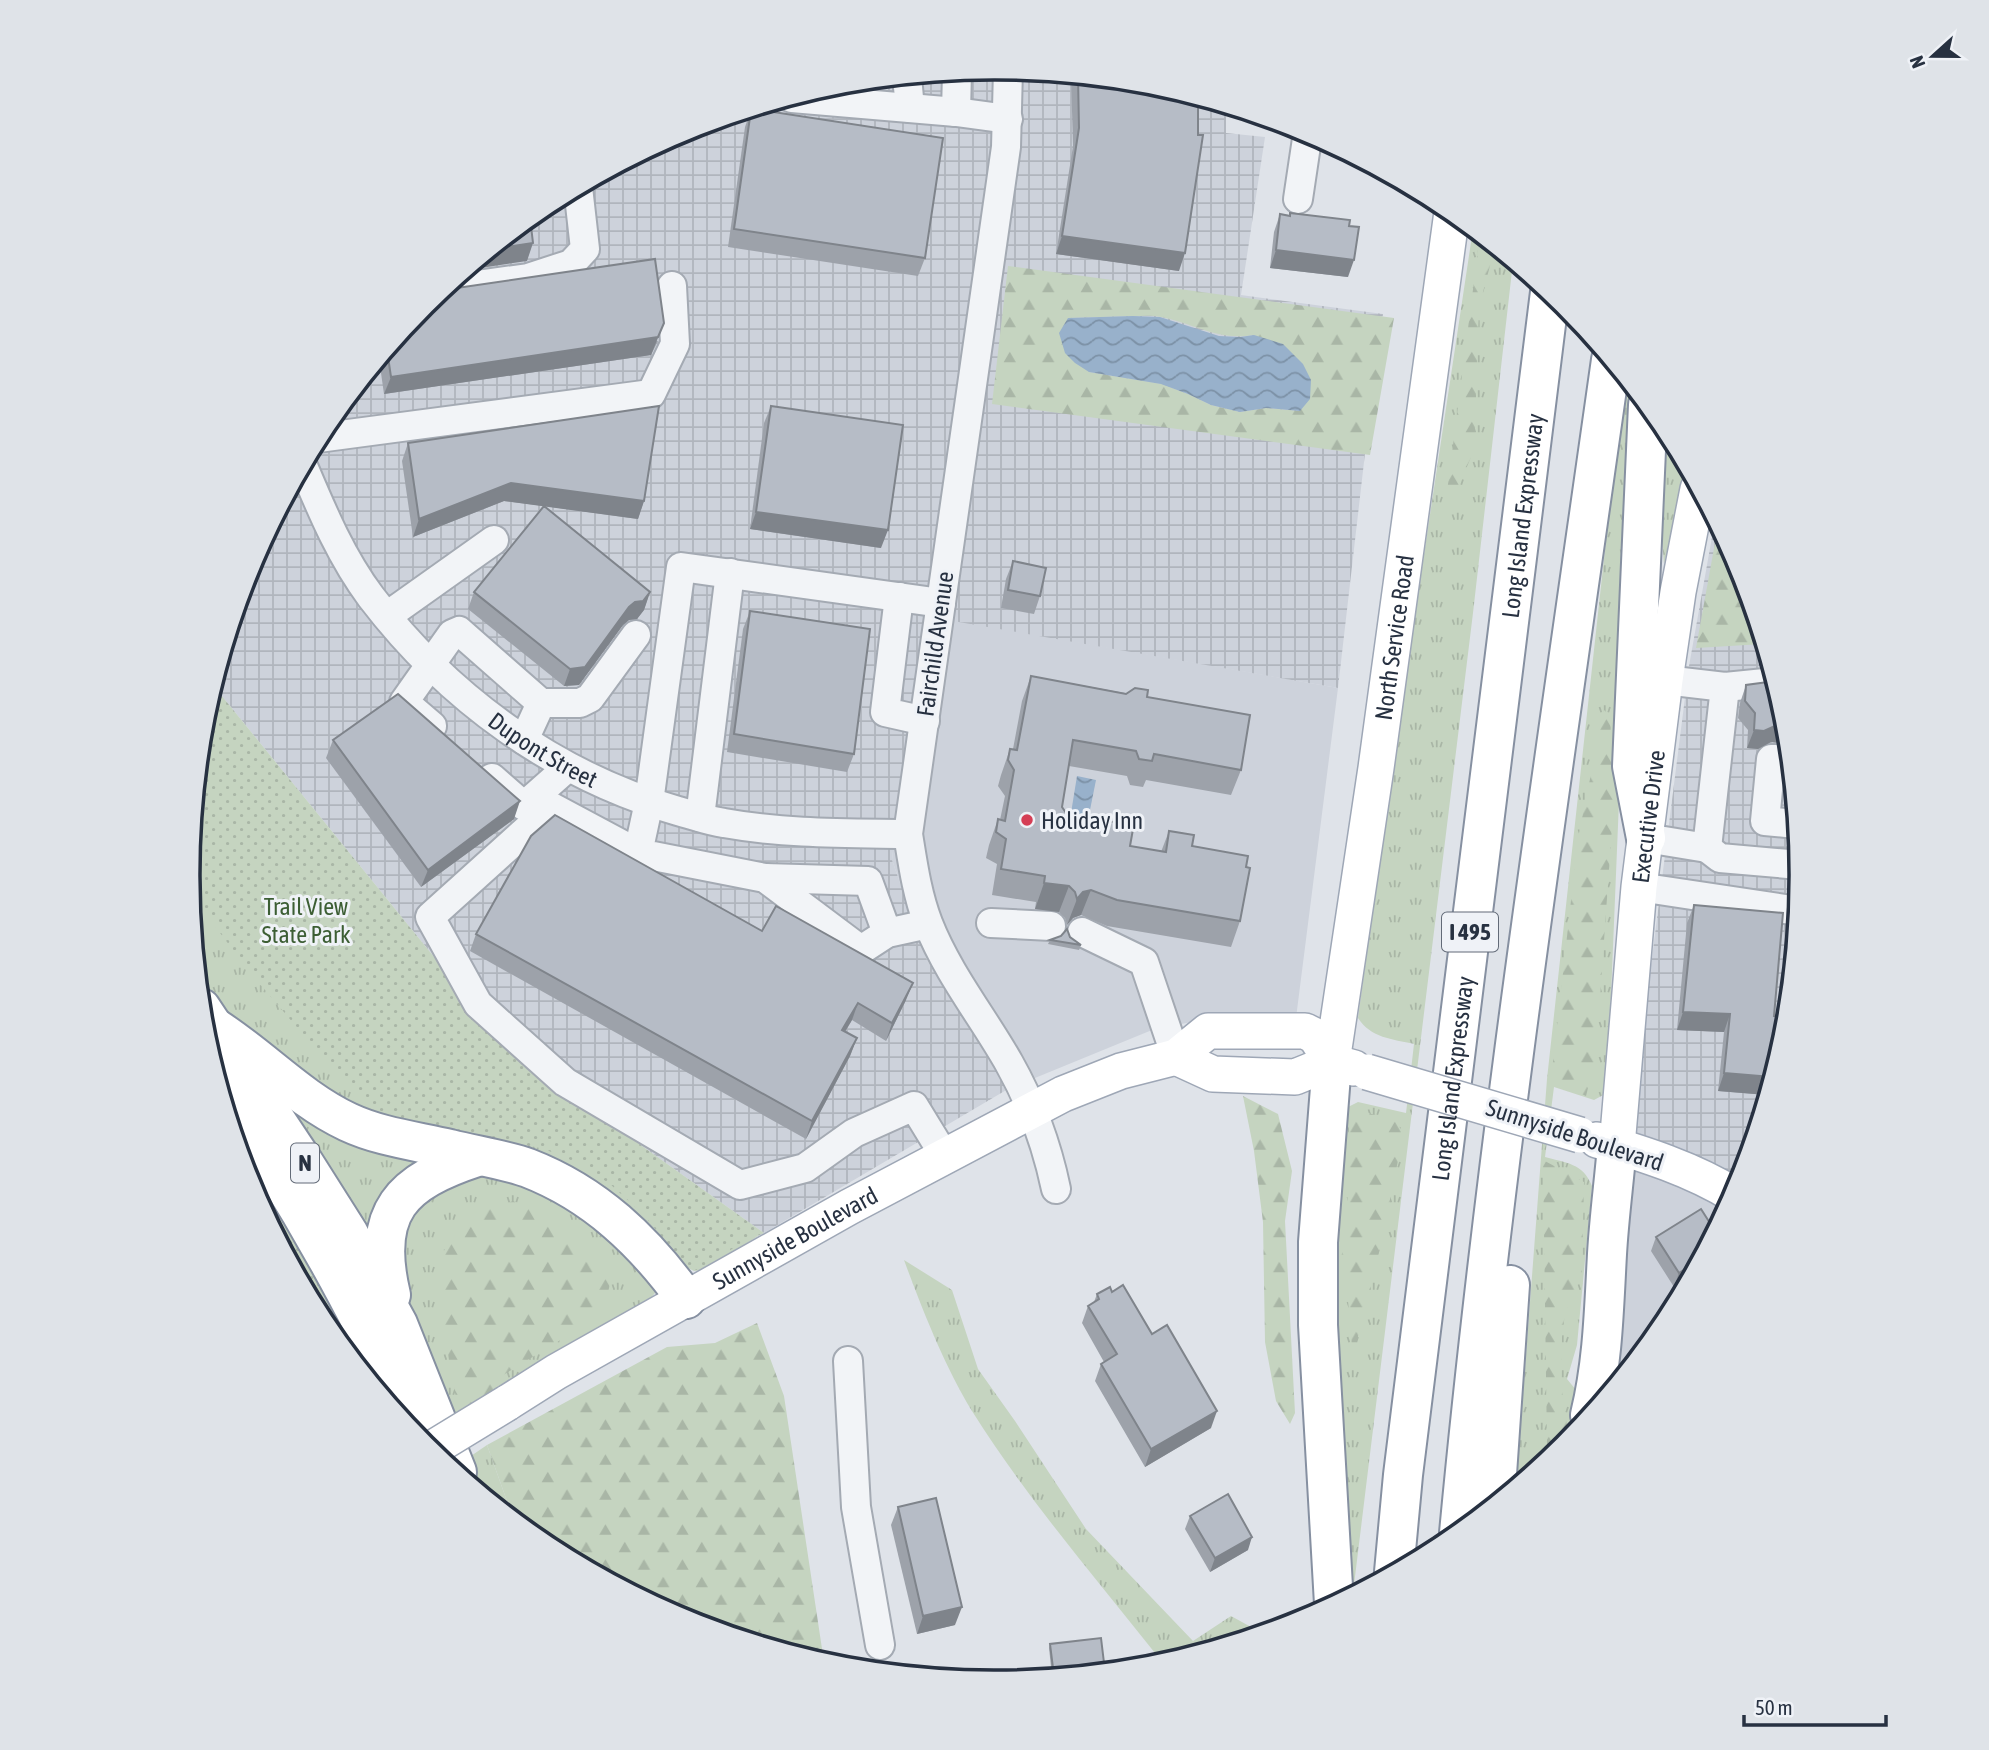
<svg xmlns="http://www.w3.org/2000/svg" width="1989" height="1750" viewBox="0 0 1989 1750" font-family="'Asap Condensed',sans-serif">
<defs>
<pattern id="industrial-grid" width="8" height="8" patternUnits="userSpaceOnUse" patternTransform="scale(1.75)"><rect width="8" height="8" fill="#cdd2db"/><path d="M0 4h8M4 0v8" fill="none" stroke="#b0b5bd"/></pattern>
<pattern id="grass-tufts" width="24" height="20" patternUnits="userSpaceOnUse" patternTransform="scale(1.75)"><rect width="24" height="20" fill="#c5d4c0"/><path d="M3 7l-1-3M5 7V3M7 7l1-3M15 17l-1-3M17 17v-4M19 17l1-3" fill="none" stroke="#a9b6a6"/></pattern>
<pattern id="forest-firs" width="22" height="20" patternUnits="userSpaceOnUse" patternTransform="scale(1.75)"><rect width="22" height="20" fill="#c5d4c0"/><path d="M5 1l3.5 6h-7zM16 11l3.5 6h-7z" fill="#a9b6a6"/></pattern>
<pattern id="park-dots" width="8" height="8" patternUnits="userSpaceOnUse" patternTransform="scale(1.75)"><rect width="8" height="8" fill="#c5d4c0"/><path d="M2 2h.1M6 6h.1" fill="none" stroke="#a9b6a6" stroke-width="1.8" stroke-linecap="round"/></pattern>
<pattern id="water-waves" width="16" height="10" patternUnits="userSpaceOnUse" patternTransform="scale(1.75)"><rect width="16" height="10" fill="#98b1cb"/><path d="M0 5q4-4 8 0t8 0" fill="none" stroke="#7c91a6"/></pattern>
</defs>
<rect width="100%" height="100%" fill="#dfe3e9"/>
<g fill="#cdd2db">
<polygon points="924,615 1338,688 1296,1018 1211,1018 1152,1030 1008,1089 927,960 892,860 903,763"/>
<polygon points="1624,1141 1735,1193 1665,1324 1603,1399"/>
</g>
<g fill="url(#industrial-grid)">
<polygon points="995,68 1152,84 1226,106 1226,133 1265,137 1241,295 1383,314 1373,384 1338,688 924,616 903,763 892,860 927,960 1008,1089 764,1233 513,1054 213,685 249,566 324,426 424,304 547,204 686,130 838,84"/>
<polygon points="1715,520 1740,567 1786,718 1801,875 1786,1033 1740,1184 1624,1141 1637,1076 1689,666"/>
</g>
<g fill="url(#grass-tufts)">
<path d="M1473,229L1513,262L1473,613L1353,1593L1336,1340L1341,1119L1348,1107L1358,1102L1406,1113L1414,1044C1392,1039 1371,1038 1358,1018L1392,767Z"/>
<path d="M1624,376L1631,385L1629,558L1607,1093L1594,1100L1554,1087L1545,1157C1566,1163 1583,1163 1592,1186L1577,1345L1567,1379L1576,1390L1565,1446L1516,1486L1547,1079Z"/>
<polygon points="1666,427 1687,467 1664,564 1658,490"/>
<polygon points="189,885 498,1126 595,1167 729,1240 758,1236 705,1270 694,1271 684,1266 634,1211 595,1183 544,1153 371,1125 238,1027 198,978"/>
<polygon points="278,1086 427,1153 365,1236"/>
<polygon points="494,1172 600,1220 655,1281 655,1293 646,1304 449,1421 393,1273 416,1190"/>
<path d="M904,1260L952,1290L978,1369L1015,1421L1086,1529L1193,1641L1231,1616L1262,1633L1163,1663C1098,1581 1028,1500 972,1411C945,1367 922,1309 904,1260Z"/>
<polygon points="487,1445 513,1518 483,1494 468,1458"/>
</g>
<g fill="url(#forest-firs)" fill-rule="evenodd">
<polygon points="1480,235 1495,247 1479,307 1474,450 1443,523"/>
<path d="M1008,266L1394,318L1370,455L992,404ZM1133,316C1142,316 1152,315 1161,317C1196,324 1217,341 1254,335L1300,411L1266,408L1240,412L1211,405L1188,394L1162,384L1089,372L1068,318Z"/>
<polygon points="1718,526 1740,567 1763,644 1696,648"/>
<polygon points="1604,710 1610,716 1614,798 1596,1055 1586,1096 1551,1080 1578,838"/>
<polygon points="1243,1096 1278,1114 1292,1171 1285,1221 1295,1413 1290,1424 1276,1401 1265,1342 1263,1222 1254,1151"/>
<polygon points="1351,1109 1397,1120 1403,1136 1382,1239 1353,1357 1347,1289 1341,1260 1348,1211 1346,1162"/>
<polygon points="1543,1160 1584,1182 1582,1273 1565,1314 1562,1337 1561,1382 1568,1433 1547,1447"/>
<polygon points="513,1201 556,1219 587,1246 612,1275 603,1314 500,1377 496,1393 459,1415 439,1303 441,1255 468,1216"/>
<polygon points="757,1323 784,1396 824,1662 685,1620 546,1546 513,1518 487,1445 667,1347 715,1343"/>
</g>
<g fill="url(#park-dots)">
<polygon points="213,685 513,1054 764,1233 744,1242 696,1270 685,1264 641,1212 610,1184 578,1163 544,1149 490,1137 412,1125 369,1107 323,1058 249,971 189,892 188,875 203,717"/>
<polygon points="240,1153 297,1242 364,1372 323,1323 249,1183"/>
</g>
<g fill="url(#water-waves)">
<polygon points="1133,316 1160,317 1219,336 1240,337 1254,335 1283,344 1303,364 1311,380 1310,399 1300,411 1266,408 1240,412 1211,405 1188,394 1161,384 1089,372 1075,363 1065,353 1059,333 1068,318"/>
<polygon points="1077,776 1096,780 1089,815 1071,813"/>
</g>
<g fill="none" stroke-linecap="round" stroke-linejoin="round">
<g stroke="#a4aab3" stroke-width="32">
<g id="minor">
<path d="M1008,70L1006,147L908,834C913,865 917,894 928,923C948,974 983,1017 1009,1063C1031,1102 1047,1146 1056,1189"/>
<polyline points="907,77 910,108"/>
<polyline points="792,98 956,112 1008,119"/>
<polyline points="956,112 957,72"/>
<polyline points="1298,199 1308,132"/>
<polyline points="441,290 528,278 571,264 585,249 578,187"/>
<polyline points="318,438 651,394 675,344 672,286"/>
<path id="s1" d="M303,466C322,511 341,557 371,597C448,698 555,776 678,811C693,815 708,821 724,823C785,834 847,833 908,834"/>
<polyline points="899,597 885,712 925,721"/>
<polyline points="387,616 494,540"/>
<polyline points="1665,680 1725,687 1765,683"/>
<polyline points="541,703 580,703 590,698 636,635"/>
<polyline points="432,726 404,702 452,634 459,631 541,703 524,740"/>
<polyline points="1790,759 1771,759 1765,821 1796,824"/>
<polyline points="492,778 524,806 568,767"/>
<polyline points="700,817 730,573"/>
<polyline points="1646,838 1707,848 1725,687"/>
<polyline points="1707,848 1720,858 1800,865"/>
<polyline points="638,853 552,807 430,917 478,1004 565,1082 740,1185 805,1168 854,1133 914,1106 944,1155"/>
<polyline points="765,878 868,881 887,933"/>
<polyline points="1639,887 1798,911"/>
<polyline points="991,923 1051,926"/>
<polyline points="928,924 887,933 861,950 765,878 638,853 649,802 681,567 941,603"/>
<polyline points="1082,932 1144,962 1176,1057"/>
<polyline points="848,1361 856,1507 880,1645"/>
</g>
</g>
<g stroke="#9ea7b6" stroke-width="38">
<g id="major">
<polyline points="1176,1057 1213,1074 1295,1077 1332,1062 1354,1068"/>
<path id="s2" d="M1332,1062L1376,768L1452,212"/>
<path d="M1597,1140C1644,1154 1692,1169 1734,1195"/>
<path id="s3" d="M1617,1146L1639,887L1665,680L1678,592L1698,489"/>
<path id="s4" d="M507,1403L556,1372L849,1207L1063,1094L1121,1071L1176,1057L1208,1031H1305L1315,1036L1332,1062"/>
</g>
</g>
<g stroke="#8690a1" stroke-width="42">
<g id="highway">
<polyline points="1646,838 1632,766 1648,405"/>
<polyline points="201,1008 299,1155 349,1234 398,1324 457,1472"/>
<path d="M217,1029C262,1058 299,1099 348,1122C380,1137 416,1141 450,1149C473,1155 507,1160 528,1168C595,1194 644,1241 686,1299"/>
<polyline points="1332,1062 1318,1242 1318,1325 1334,1604"/>
<path d="M219,1085C266,1153 308,1222 347,1295C370,1339 394,1383 411,1430"/>
<path d="M391,1295C371,1211 401,1182 477,1157"/>
<path d="M1590,1415C1603,1362 1604,1308 1607,1254C1609,1218 1614,1182 1617,1146"/>
<polyline points="1495,1503 1510,1285"/>
<path d="M1459,1533C1496,1140 1556,750 1611,360"/>
<path id="s5" d="M1394,1572L1403,1475L1550,292"/>
</g>
</g>
<use href="#minor" stroke="#f2f4f7" stroke-width="28"/>
<use href="#major" stroke="#fff" stroke-width="35"/>
<use href="#highway" stroke="#fff" stroke-width="38"/>
<g stroke="#9ea7b6" stroke-width="38" stroke-linecap="butt">
<g id="major-bridge">
<polyline points="1367,1072 1580,1135"/>
<polyline points="430,1450 507,1403"/>
</g>
</g>
<use href="#major-bridge" stroke="#fff" stroke-width="35"/>
</g>
<g fill="#9da2aa">
<polygon points="1071,76 1152,84 1179,271 1056,254 1073,146"/>
<polygon points="751,110 925,258 918,276 728,247 745,127"/>
<polygon points="1290,213 1348,277 1270,268 1274,232 1280,214 1289,215"/>
<polygon points="424,304 658,341 651,355 384,394 379,359"/>
<polygon points="771,406 881,548 750,529 764,423"/>
<polygon points="408,443 644,501 638,519 544,506 650,592 644,610 637,619 629,620 623,625 579,685 564,686 468,609 474,592 544,506 504,501 413,537 402,461"/>
<polygon points="1013,561 1040,596 1034,614 1001,608 1006,579"/>
<polygon points="750,611 854,754 847,772 727,752 743,629"/>
<polygon points="1031,676 1147,697 1241,770 1231,795 1146,780 1143,787 1130,785 1127,776 1069,766 1062,807 1073,823 1130,846 1161,852 1169,831 1192,846 1246,867 1240,921 1231,947 1107,926 1081,915 1073,918 1067,925 1065,918 1059,912 1035,909 1036,902 992,895 997,864 986,858 989,845 998,819 1000,820 1005,796 998,786 1001,775 1010,749 1013,749 1022,701"/>
<polygon points="1746,685 1786,718 1788,744 1771,742 1758,749 1747,748 1748,730 1738,718 1740,703"/>
<polygon points="333,740 514,819 421,887 326,758"/>
<polygon points="1694,905 1786,1033 1767,1095 1718,1091 1724,1032 1677,1030 1687,923"/>
<polygon points="762,931 906,1000 886,1041 852,1020 845,1032 857,1038 850,1056 806,1139 470,951 476,934"/>
<polygon points="1070,937 1081,945 1079,950 1048,944 1050,940"/>
<polygon points="1715,1231 1687,1283 1682,1281 1674,1287 1651,1251 1656,1237"/>
<polygon points="1112,1292 1152,1334 1211,1428 1145,1467 1095,1381 1101,1364 1104,1362 1082,1323 1088,1306 1094,1302 1097,1294"/>
<polygon points="898,1507 955,1625 917,1634 891,1525"/>
<polygon points="1190,1516 1248,1550 1210,1572 1185,1529"/>
<polygon points="1050,1644 1105,1671 1052,1676 1049,1648"/>
</g>
<g fill="#7f848b">
<polygon points="1062,236 1185,253 1179,271 1056,254"/>
<polygon points="533,243 527,261 467,270 492,249"/>
<polygon points="1276,250 1354,260 1348,277 1270,268"/>
<polygon points="664,323 651,355 384,394 391,377"/>
<polygon points="511,483 644,501 638,519 504,501 413,537 419,519"/>
<polygon points="756,512 888,530 881,548 750,529"/>
<polygon points="650,592 644,610 637,619 629,620 623,625 579,685 564,686 570,669 629,607"/>
<polygon points="1777,725 1787,725 1788,744 1771,742 1758,749 1747,748 1754,730"/>
<polygon points="520,801 514,819 421,887 428,870"/>
<polygon points="1044,883 1069,886 1059,912 1035,909"/>
<polygon points="1091,890 1081,915 1073,918 1067,925 1077,899 1083,892"/>
<polygon points="913,983 906,1000 886,1041 892,1023"/>
<polygon points="858,1003 852,1020 835,1048 842,1030"/>
<polygon points="1683,1012 1730,1014 1724,1032 1677,1030"/>
<polygon points="857,1038 850,1056 806,1139 812,1121"/>
<polygon points="1724,1073 1772,1077 1767,1095 1718,1091"/>
<polygon points="1687,1268 1682,1281 1674,1287 1679,1273"/>
<polygon points="1217,1411 1211,1428 1145,1467 1151,1449"/>
<polygon points="1252,1537 1248,1550 1210,1572 1215,1558"/>
<polygon points="962,1607 955,1625 917,1634 923,1616"/>
</g>
<g fill="#b6bcc6" stroke="#7f848b" stroke-width="2">
<polygon points="1078,76 1152,84 1198,98 1198,135 1203,135 1185,253 1062,236 1079,128"/>
<polygon points="754,109 943,138 925,258 734,229 751,110"/>
<polygon points="1290,213 1350,220 1349,226 1359,227 1354,260 1276,250 1280,214 1290,216"/>
<polygon points="530,218 533,243 492,249"/>
<polygon points="655,259 664,323 658,337 391,377 387,350 424,304 444,288 450,289"/>
<polygon points="659,406 644,501 511,483 419,519 408,443"/>
<polygon points="771,406 903,425 888,530 756,512"/>
<polygon points="544,506 650,592 643,601 635,602 629,607 585,667 570,669 474,592"/>
<polygon points="1013,561 1046,568 1040,596 1008,590"/>
<polygon points="750,611 870,629 854,754 734,734"/>
<polygon points="1031,676 1126,694 1135,688 1148,690 1147,697 1250,715 1241,770 1154,754 1152,761 1139,759 1136,751 1073,740 1062,807 1073,823 1089,826 1096,820 1114,822 1122,815 1135,818 1130,846 1166,852 1169,831 1194,835 1192,846 1248,856 1246,867 1250,868 1240,921 1117,900 1091,890 1083,892 1077,899 1075,892 1069,886 1044,883 1045,876 1001,869 1006,839 996,832 998,819 1005,821 1014,770 1008,760 1010,749 1017,750"/>
<polygon points="1775,681 1786,718 1787,725 1777,725 1764,731 1754,730 1755,713 1745,701 1746,685"/>
<polygon points="398,694 520,801 428,870 333,740"/>
<polygon points="555,815 762,931 776,906 913,983 892,1023 858,1003 842,1030 857,1038 812,1121 476,934 531,836"/>
<polygon points="1694,905 1783,913 1774,1016 1787,1017 1786,1033 1772,1077 1724,1073 1730,1014 1683,1012"/>
<polygon points="1067,929 1070,937 1081,945 1050,940 1061,936"/>
<polygon points="1701,1209 1715,1231 1695,1268 1692,1269 1687,1268 1679,1273 1656,1237"/>
<polygon points="1123,1285 1152,1334 1167,1325 1217,1411 1151,1449 1101,1364 1117,1354 1088,1306 1099,1299 1097,1294 1110,1287 1112,1292"/>
<polygon points="1228,1494 1252,1537 1215,1558 1190,1516"/>
<polygon points="936,1498 962,1607 923,1616 898,1507"/>
<polygon points="1101,1638 1105,1671 1054,1676 1050,1644"/>
</g>
<circle fill="#d53e55" stroke="#eff2f7" stroke-width="2.5" cx="1027" cy="820" r="7"/>
<g text-anchor="middle" dominant-baseline="central" stroke-width="6" stroke-linejoin="round" paint-order="stroke">
<g fill="#eff2f7" stroke="#636b78" stroke-width="2">
<rect x="1442" y="912.5" width="56" height="39" rx="5"/>
<rect x="291" y="1143.5" width="28" height="39" rx="5"/>
</g>
<g font-size="23" font-weight="bold" fill="#273141">
<text x="1470" y="932">I 495</text>
<text x="305" y="1163">N</text>
</g>
<g font-size="24" fill="#273141" stroke="#eff2f7">
<text stroke="none"><textPath href="#s5" startOffset="1064">Long Island Expressway</textPath></text>
<text stroke="none"><textPath href="#s2" startOffset="429">North Service Road</textPath></text>
<text transform="translate(935 644) rotate(-82)">Fairchild Avenue</text>
<text stroke="none"><textPath href="#s1" startOffset="380">Dupont Street</textPath></text>
<text stroke="none"><textPath href="#s3" startOffset="331">Executive Drive</textPath></text>
<text stroke="none"><textPath href="#s5" startOffset="497">Long Island Expressway</textPath></text>
<text transform="translate(1575 1135) rotate(18)">Sunnyside Boulevard</text>
<text stroke="none"><textPath href="#s4" startOffset="332">Sunnyside Boulevard</textPath></text>
</g>
<g font-size="24" fill="#273141" stroke="#eff2f7" text-anchor="start">
<text x="1041" y="820">Holiday Inn</text>
</g>
<g font-size="24" fill="#3c5e34" stroke="#eff2f7">
<text x="306" y="906">Trail View<tspan x="306" dy="28">State Park</tspan></text>
</g>
</g>
<path d="M0 0H1989V1750H0ZM994 80H995A794 794 0 0 1 1789 874V876A794 794 0 0 1 995 1670H994A794 794 0 0 1 200 876V874A794 794 0 0 1 994 80Z" fill="#dfe3e8" fill-rule="evenodd"/>
<path fill="none" stroke="#273141" stroke-width="3.5" d="M994 80H995A794 794 0 0 1 1789 874V876A794 794 0 0 1 995 1670H994A794 794 0 0 1 200 876V874A794 794 0 0 1 994 80Z"/>
<g transform="translate(1933 56) rotate(249)" stroke="#eff2f7" stroke-width="5" paint-order="stroke">
<path d="M0-5L12 26L0 18L-12 26Z" fill="#273141"/>
<text y="-10" font-size="19" font-weight="bold" text-anchor="middle" fill="#273141">N</text>
</g>
<path d="M1744 1715v10h142v-10" fill="none" stroke="#273141" stroke-width="3.5"/>
<text x="1755" y="1715" font-size="21" fill="#273141" stroke="#eff2f7" stroke-width="5" paint-order="stroke">50 m</text>
</svg>
